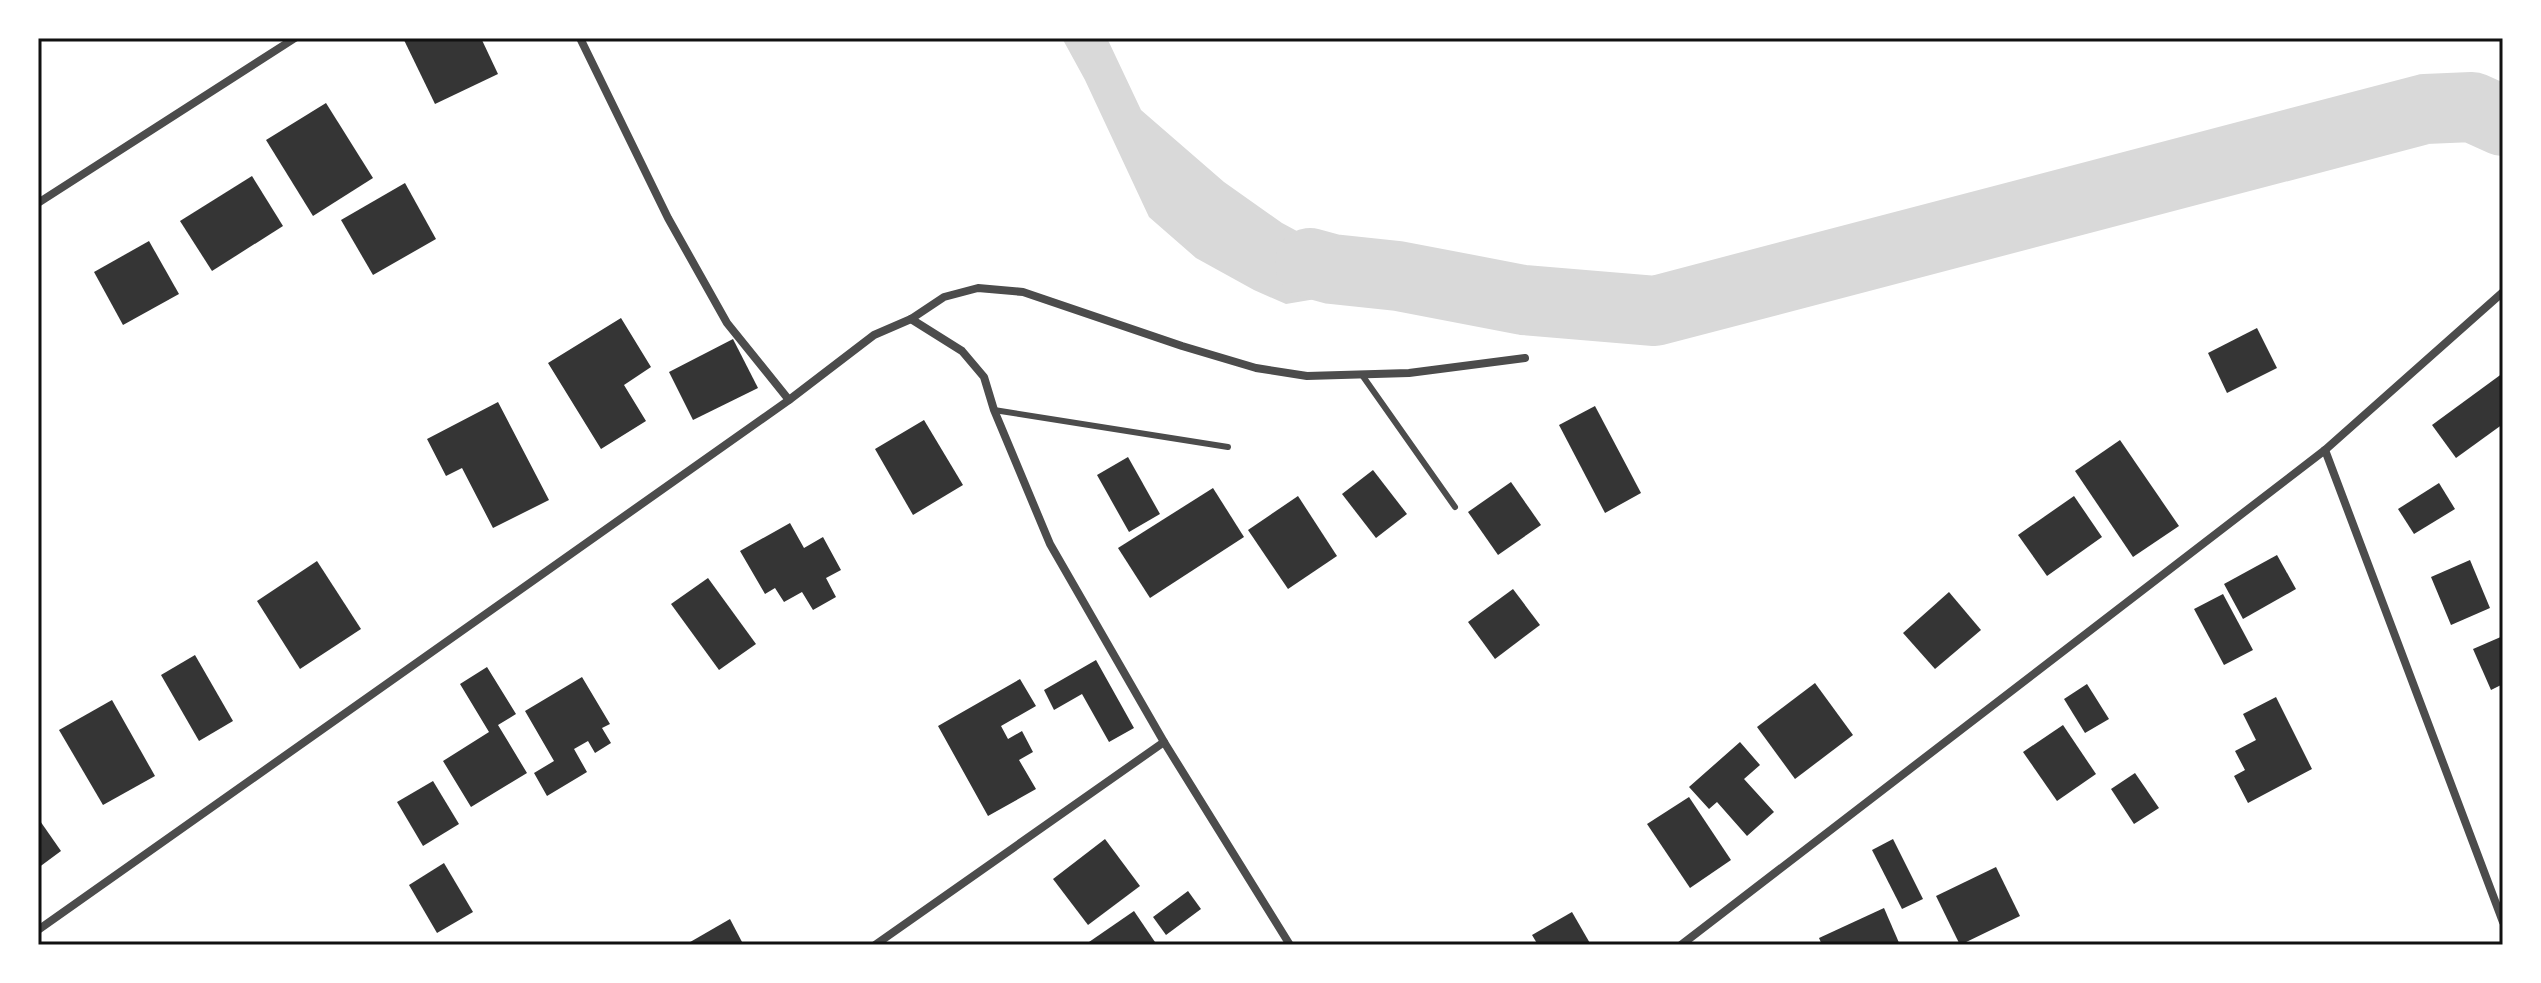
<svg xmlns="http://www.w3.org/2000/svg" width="2541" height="983" viewBox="0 0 2541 983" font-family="Lora,serif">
<rect width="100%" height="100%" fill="#fff"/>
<polygon fill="#d9d9d9" points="1062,38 1107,38 1141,110 1224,182 1282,223 1334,251 1390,261 1406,277 1381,288 1286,304 1254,290 1196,258 1149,217 1085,80"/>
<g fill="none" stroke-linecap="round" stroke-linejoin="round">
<polyline stroke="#d9d9d9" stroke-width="70" points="1310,263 1332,269 1398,276 1523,300 1655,311 2425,109 2472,107 2503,121"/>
</g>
<g fill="#353535">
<polygon points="403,38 481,38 498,74 435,104"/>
<polygon points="326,103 373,178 313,216 266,140"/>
<polygon points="252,176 283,226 212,271 180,221"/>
<polygon points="405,183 436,239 373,275 341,220"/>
<polygon points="149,241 179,294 123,325 94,272"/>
<polygon points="621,318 651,367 624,385 646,421 601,449 548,363"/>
<polygon points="2257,328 2277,368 2227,393 2208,353"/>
<polygon points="733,339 758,388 693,420 669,372"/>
<polygon points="2503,373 2503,424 2456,458 2432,425"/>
<polygon points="498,402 549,500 493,528 462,468 446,476 427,439"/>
<polygon points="1595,406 1641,493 1605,513 1559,425"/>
<polygon points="924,420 963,485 913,515 875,449"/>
<polygon points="2120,440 2179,526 2133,557 2075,471"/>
<polygon points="1128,457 1160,514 1129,532 1097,475"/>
<polygon points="1373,470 1407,514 1376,538 1342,494"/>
<polygon points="1511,482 1541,525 1498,555 1468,512"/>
<polygon points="2439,483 2455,509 2414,534 2398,509"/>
<polygon points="1213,488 1244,537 1150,598 1118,548"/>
<polygon points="1298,496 1337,556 1288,589 1248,530"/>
<polygon points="2074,496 2102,537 2047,576 2018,535"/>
<polygon points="790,523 804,548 823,537 841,570 826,578 836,597 813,610 802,592 784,602 775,588 765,594 740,551"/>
<polygon points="2277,555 2296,589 2243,619 2224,584"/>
<polygon points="2470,560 2490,608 2451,625 2431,577"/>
<polygon points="317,561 361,629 300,669 257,601"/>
<polygon points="708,578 756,644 719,670 671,604"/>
<polygon points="1513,589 1540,625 1495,659 1468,622"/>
<polygon points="1949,592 1981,630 1935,669 1903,633"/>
<polygon points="2223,594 2253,650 2224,665 2194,609"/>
<polygon points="2503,636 2503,684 2491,690 2473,649"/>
<polygon points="195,655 233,721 199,741 161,675"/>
<polygon points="1096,660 1134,728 1109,742 1082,694 1054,710 1044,690"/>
<polygon points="487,667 516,714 498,725 527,773 471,807 443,761 489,732 460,684"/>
<polygon points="582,677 610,724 602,728 611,743 595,753 588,741 574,749 587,772 547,796 534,773 554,761 525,711"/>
<polygon points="1020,679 1036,706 1001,726 1008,739 1022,731 1033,752 1019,760 1036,789 988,816 938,726"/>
<polygon points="1815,683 1853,735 1795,779 1757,727"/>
<polygon points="2087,684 2109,719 2085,733 2064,699"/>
<polygon points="2276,697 2312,769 2248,803 2234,776 2245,770 2235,751 2256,740 2243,714"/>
<polygon points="112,700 155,776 103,805 59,730"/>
<polygon points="2063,725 2096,774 2057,801 2023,752"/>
<polygon points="1740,742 1760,765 1744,779 1774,812 1747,836 1717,802 1709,809 1689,787"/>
<polygon points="2135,773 2159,808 2134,824 2111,789"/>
<polygon points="433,781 459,824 423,846 397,802"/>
<polygon points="1689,797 1731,860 1690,888 1647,824"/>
<polygon points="38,818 61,851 38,868"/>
<polygon points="1105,839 1140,886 1088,925 1053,879"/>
<polygon points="1893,839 1923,899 1902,909 1872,850"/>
<polygon points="444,863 473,912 437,933 409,885"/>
<polygon points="1996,867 2020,916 1960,945 1936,896"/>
<polygon points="1188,891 1201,909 1166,935 1153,917"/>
<polygon points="1884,908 1900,945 1822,945 1819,938"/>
<polygon points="1134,911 1157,945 1091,945 1089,942"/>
<polygon points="1572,912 1591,945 1538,945 1532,935"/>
<polygon points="730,919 742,942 736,945 685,945"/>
</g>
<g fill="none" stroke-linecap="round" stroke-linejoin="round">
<g stroke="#4c4c4c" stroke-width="6">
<polyline points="1362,375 1455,507"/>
<polyline points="994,410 1228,447"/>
</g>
<g stroke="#4c4c4c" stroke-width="8">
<polyline points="580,38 668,218 727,323 789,400"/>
<polyline points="38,203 295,38"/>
<polyline points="911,319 962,351 984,377 994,410 1050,544 1164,742 1290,945"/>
<polyline points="2325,450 2503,922"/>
<polyline points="38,930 789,400 874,335 911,319 944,297 978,288 1023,292 1182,346 1256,368 1307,376 1409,373 1525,358"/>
<polyline points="875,945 1164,742"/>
<polyline points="1681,945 2325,450 2503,292"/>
</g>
</g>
<rect width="2541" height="983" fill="none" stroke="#ffffff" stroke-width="80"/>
<rect x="40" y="40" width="2461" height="903" fill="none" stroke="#111" stroke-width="3"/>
</svg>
